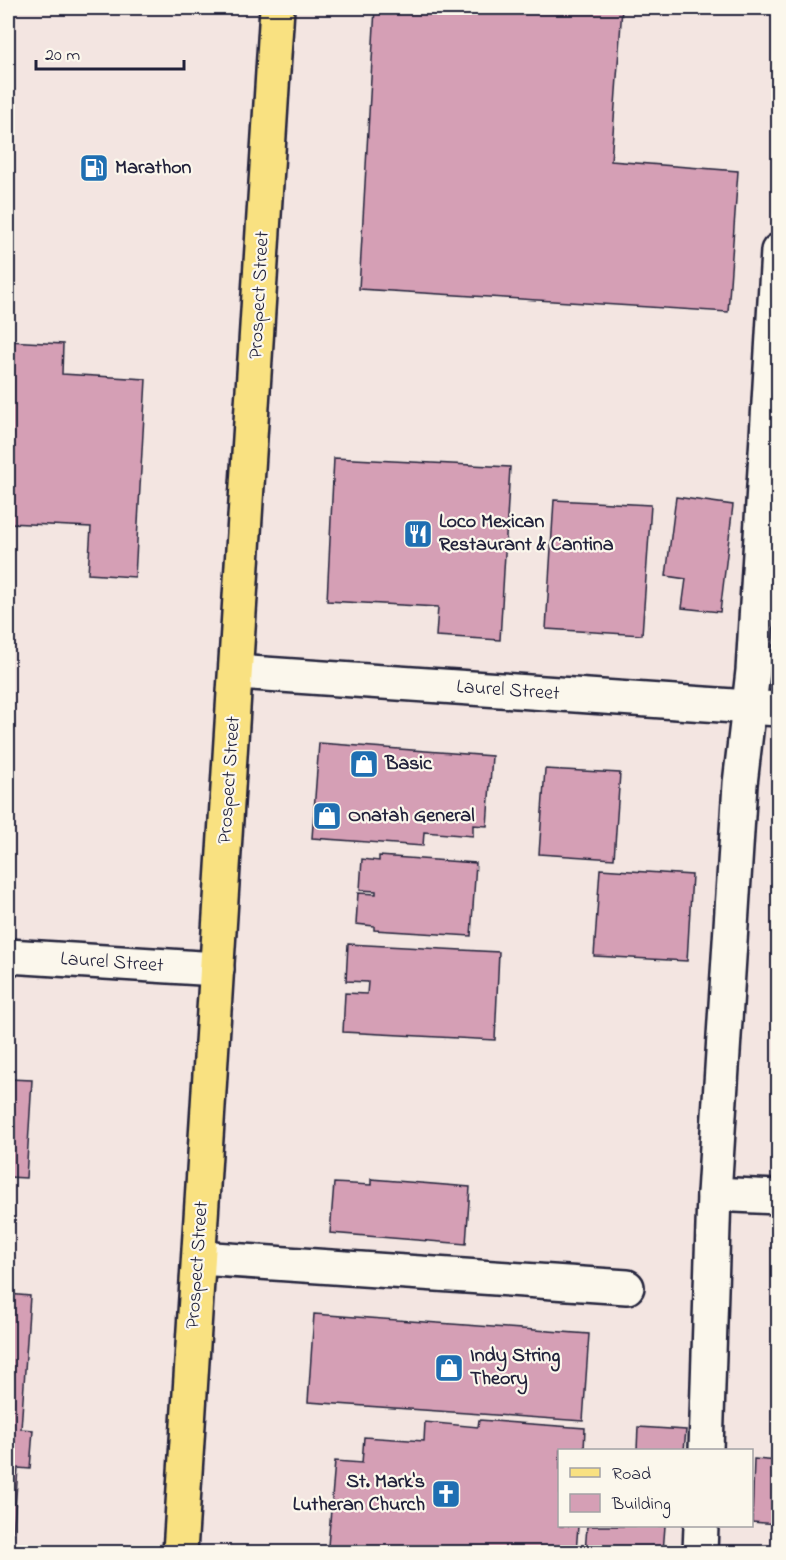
<svg xmlns="http://www.w3.org/2000/svg" width="786" height="1560" viewBox="0 0 786 1560" font-family="'Indie Flower',sans-serif">
<rect width="100%" height="100%" fill="#f3e5e1"/>
<filter id="ink" filterUnits="userSpaceOnUse"><feTurbulence type="fractalNoise" baseFrequency=".0167" numOctaves="2"/><feDisplacementMap in="SourceGraphic" scale="12" xChannelSelector="R" yChannelSelector="G"/><feConvolveMatrix kernelMatrix="1 2 1 2 8 2 1 2 1" color-interpolation-filters="sRGB"/></filter>
<g filter="url(#ink)">
<g fill="#d59fb5" stroke="#22223b" stroke-width="1.5">
<polygon points="375,8 622,8 611,161 738,171 728,312 359,289"/>
<polygon points="8,341 63,344 62,374 146,379 135,577 88,574 91,527 8,523"/>
<polygon points="778,452 778,587 775,587"/>
<polygon points="334,458 510,467 500,640 436,636 438,607 327,601"/>
<polygon points="676,497 733,505 720,612 682,608 686,579 666,576"/>
<polygon points="554,500 651,505 642,635 546,629"/>
<polygon points="319,743 492,756 487,826 473,825 473,836 424,832 423,846 312,838"/>
<polygon points="545,769 620,773 614,859 539,854"/>
<polygon points="379,856 476,863 471,936 374,930 374,926 356,924 358,893 376,894 376,891 360,890 362,859 379,861"/>
<polygon points="600,869 692,875 687,961 594,956"/>
<polygon points="348,944 499,952 495,1040 343,1032 345,993 367,994 368,982 346,981"/>
<polygon points="8,1079 32,1080 26,1178 8,1177"/>
<polygon points="371,1179 470,1187 466,1244 330,1233 334,1183 371,1185"/>
<polygon points="8,1294 30,1296 21,1429 33,1430 30,1469 18,1468 12,1552 8,1552"/>
<polygon points="314,1314 589,1334 583,1421 308,1402"/>
<polygon points="479,1420 585,1428 584,1450 560,1450 560,1526 578,1526 576,1552 354,1552 355,1548 328,1546 335,1461 362,1463 364,1437 424,1441 425,1422 478,1427"/>
<polygon points="638,1427 686,1430 684,1450 637,1450"/>
<polygon points="754,1459 778,1461 778,1524 752,1522"/>
<polygon points="587,1526 665,1526 663,1552 585,1552"/>
</g>
<g fill="none" stroke-linecap="round" stroke-linejoin="round">
<g stroke="#22223b" stroke-width="38">
<g id="minor">
<polyline points="237,672 778,709"/>
<polyline points="8,956 217,969"/>
<polyline points="714,1194 778,1197"/>
<polyline points="199,1258 627,1287"/>
<polyline points="706,1450 714,1194 740,784 753,671 778,251"/>
<polyline points="700,1552 701,1526"/>
</g>
</g>
<g stroke="#22223b" stroke-width="38">
<polyline id="major" points="180,1552 277,8"/>
</g>
<use href="#minor" stroke="#fbf7ec" stroke-width="33"/>
<use href="#major" stroke="#f9e181" stroke-width="33"/>
</g>
</g>
<defs>
<g id="fuel-square" transform="scale(1.5)"><rect x="-9" y="-9" width="18" height="18" rx="4" fill="#1f6fb2" stroke="#fbf7ec"/><path d="M-5.5-6h7V0h2V4h1.3V-2.5L3-4.5l.8-.8L6-3V5H2.5V1h-1V6h-7ZM-4.2-4.7v3.2H.2V-4.7Z" fill="#fff"/></g>
<g id="restaurant-square" transform="scale(1.5)"><rect x="-9" y="-9" width="18" height="18" rx="4" fill="#1f6fb2" stroke="#fbf7ec"/><path d="M-5-6h1v4h1v-4h1v4h1v-4h1v5L-1.5 .5V6h-2V.5L-5-1ZM5-6V6H3V1.5H1.5Q1.5-4 5-6Z" fill="#fff"/></g>
<g id="shop-square" transform="scale(1.5)"><rect x="-9" y="-9" width="18" height="18" rx="4" fill="#1f6fb2" stroke="#fbf7ec"/><path d="M-5-2.5h2.3a2.7 3.5 0 0 1 5.4 0H5L5.5 6h-11ZM-1.5-2.5h3a1.5 2.3 0 0 0-3 0Z" fill="#fff"/></g>
<g id="church-square" transform="scale(1.5)"><rect x="-9" y="-9" width="18" height="18" rx="4" fill="#1f6fb2" stroke="#fbf7ec"/><path d="M-1.2-6h2.4v3.5h3.3v2.4h-3.3V6h-2.4V-.1h-3.3v-2.4h3.3Z" fill="#fff"/></g>
</defs>
<g fill-rule="evenodd">
<use href="#fuel-square" x="94" y="168"/>
<use href="#restaurant-square" x="418" y="534"/>
<use href="#shop-square" x="364" y="764"/>
<use href="#shop-square" x="327" y="816"/>
<use href="#shop-square" x="449" y="1368"/>
<use href="#church-square" x="446" y="1494"/>
</g>
<g text-anchor="middle" dominant-baseline="central" stroke-width="4.5" stroke-linejoin="round" paint-order="stroke">
<g font-size="20" font-weight="bold" fill="#22223b" stroke="#fbf7ec" text-anchor="start">
<text x="115" y="168">Marathon</text>
<text x="439" y="522">Loco Mexican<tspan x="439" dy="23">Restaurant &amp; Cantina</tspan></text>
<text x="385" y="764">Basic</text>
<text x="348" y="816">Onatah General</text>
<text x="470" y="1356">Indy String<tspan x="470" dy="23">Theory</tspan></text>
<text x="425" y="1482" text-anchor="end">St. Mark's<tspan x="425" dy="23">Lutheran Church</tspan></text>
</g>
<g font-size="20" fill="#22223b" stroke="#fbf7ec">
<text transform="translate(260 295) rotate(-87)">Prospect Street</text>
<text transform="translate(508 691) rotate(4)">Laurel Street</text>
<text transform="translate(230 780) rotate(-86)">Prospect Street</text>
<text transform="translate(112 963) rotate(4)">Laurel Street</text>
<text transform="translate(198 1265) rotate(-86)">Prospect Street</text>
</g>
</g>
<rect width="786" height="1560" fill="none" stroke="#fbf7ec" stroke-width="30"/>
<rect x="15" y="15" width="756" height="1530" fill="none" stroke="#22223b" stroke-width="2" filter="url(#ink)"/>
<rect x="558" y="1449" width="195" height="78" fill="#fbf7ec" stroke="#a4a2a5" stroke-width="1.5"/>
<rect x="570" y="1468" width="30" height="9" fill="#f9e181" stroke="#a4a2a5" stroke-width="1.5"/>
<text x="612" y="1479" font-size="18" fill="#22223b">Road</text>
<rect x="570" y="1494" width="30" height="18" fill="#d59fb5" stroke="#a4a2a5" stroke-width="1.5"/>
<text x="612" y="1509" font-size="18" fill="#22223b">Building</text>
<path d="M36 60v9h148v-9" fill="none" stroke="#22223b" stroke-width="3"/>
<text x="45" y="60" font-size="18" fill="#22223b" stroke="#fbf7ec" stroke-width="4.5" paint-order="stroke">20 m</text>
</svg>
